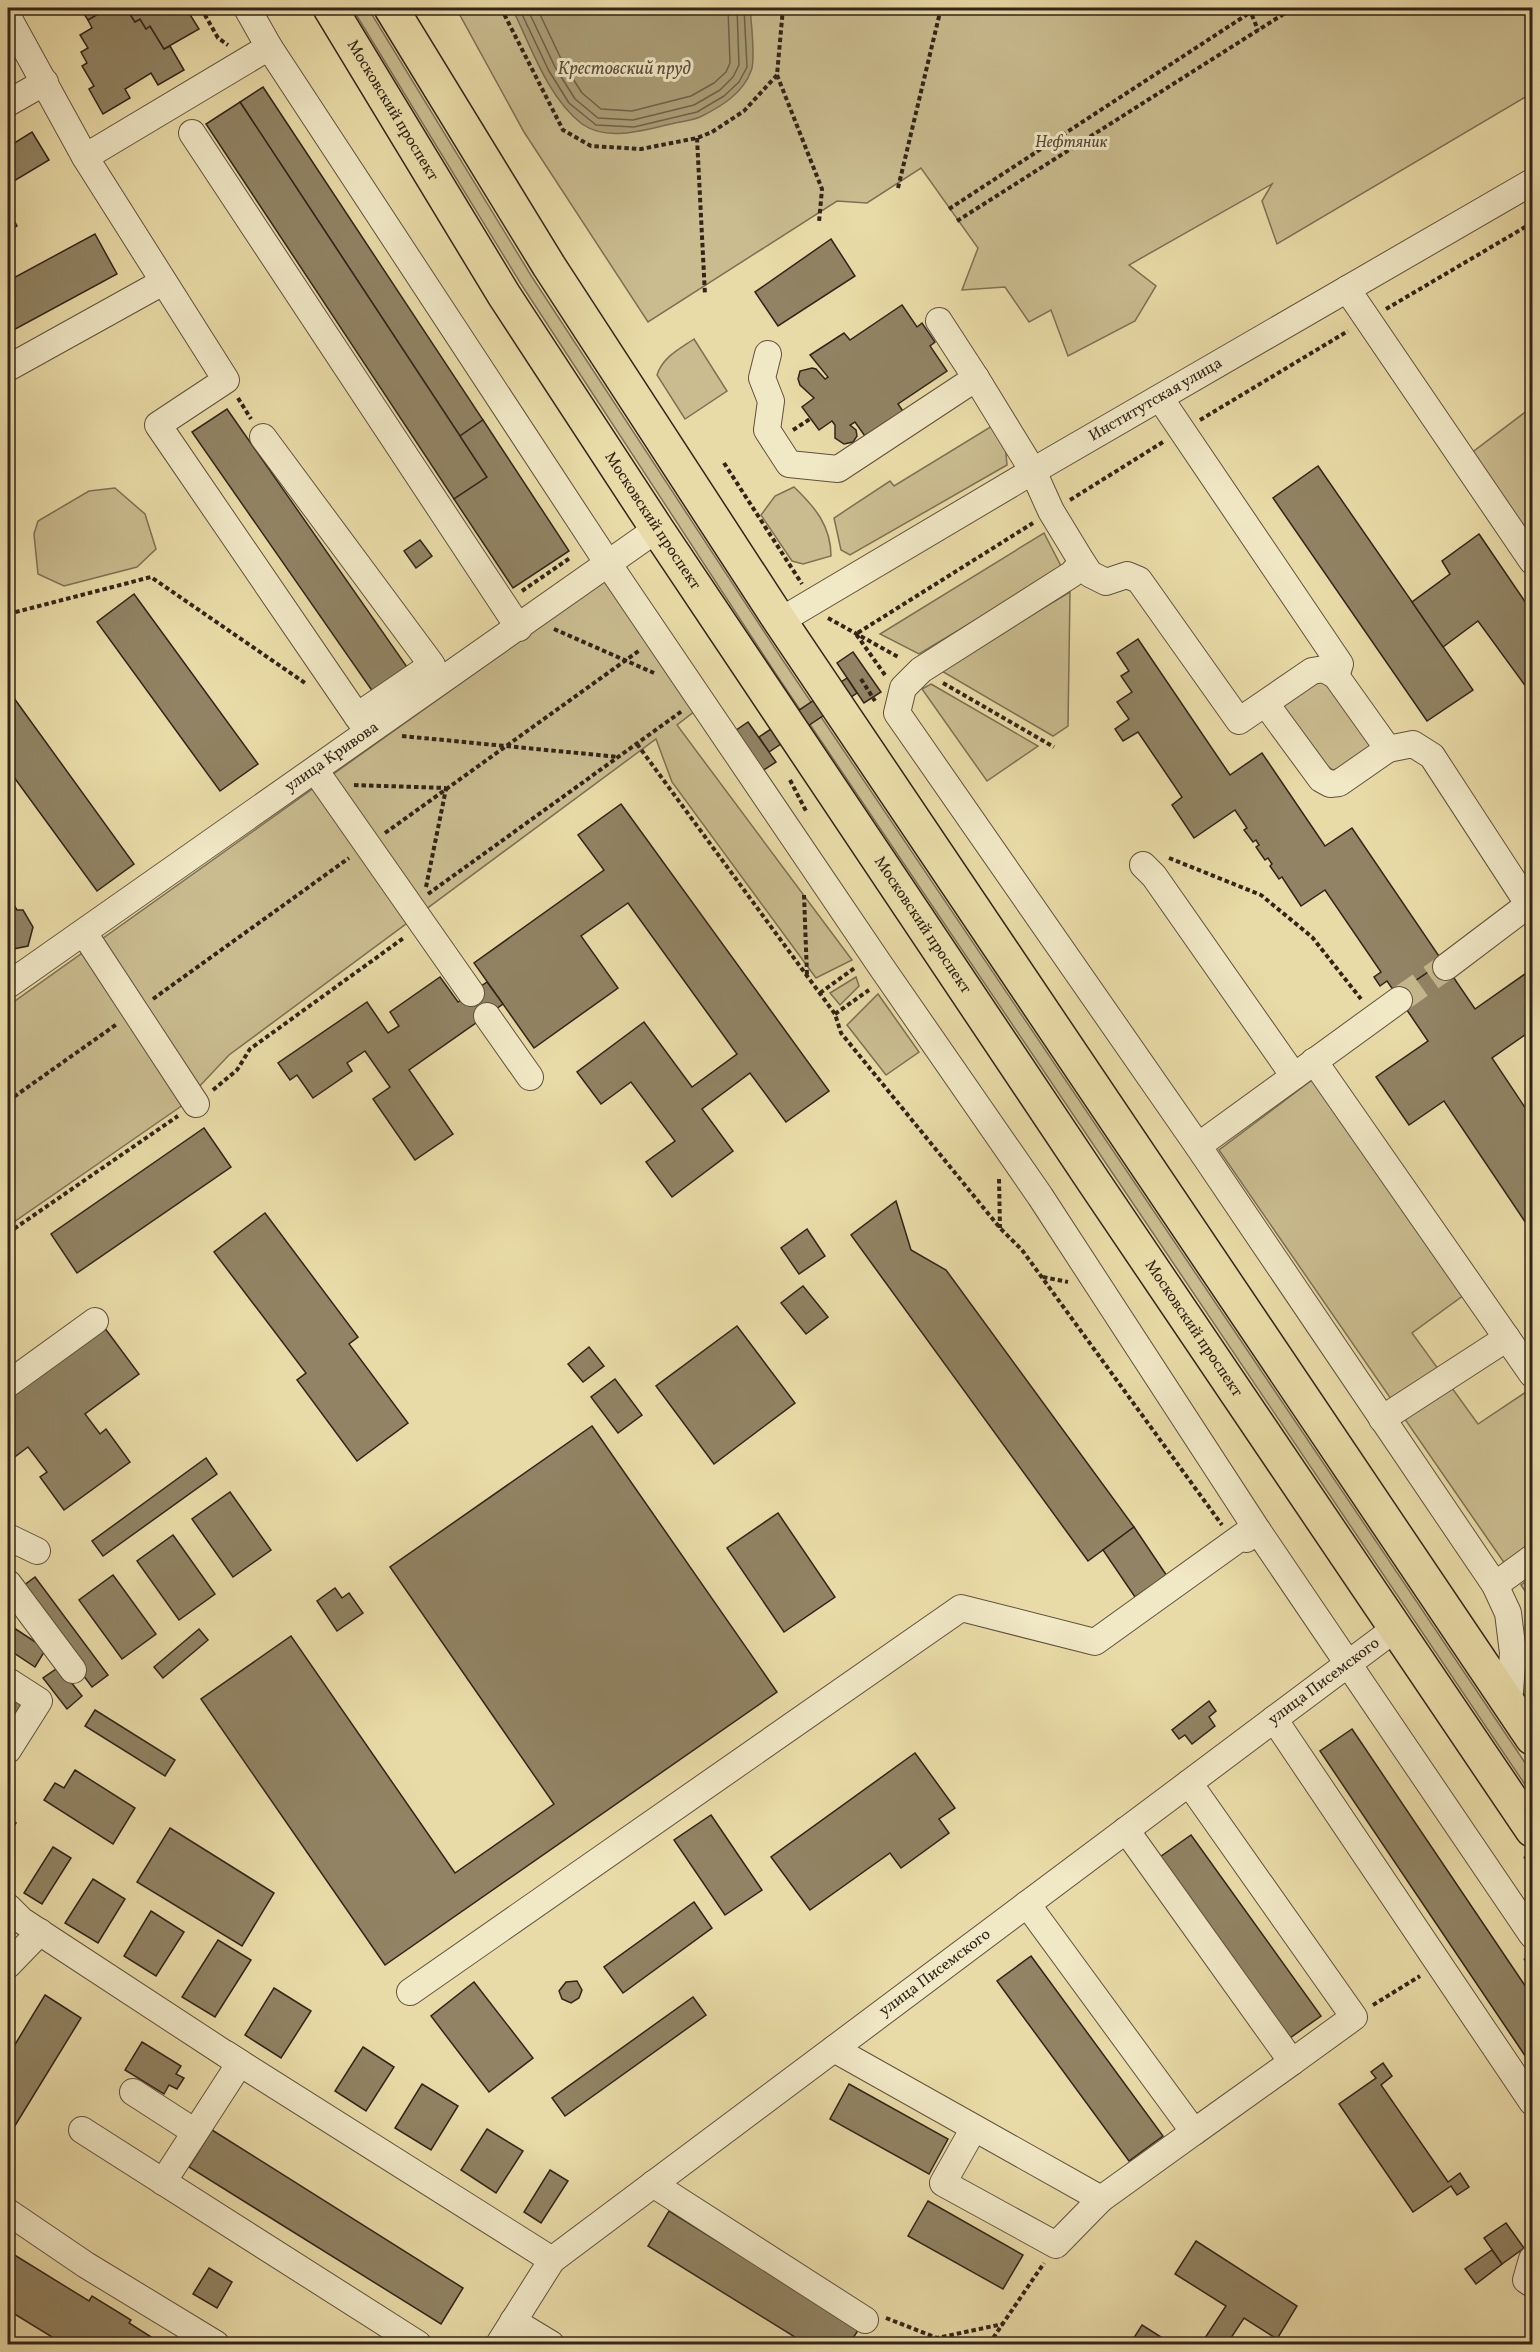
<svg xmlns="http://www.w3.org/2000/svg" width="1540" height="2352" viewBox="0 0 1540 2352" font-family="Vollkorn,serif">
<rect width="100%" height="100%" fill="#e9dba7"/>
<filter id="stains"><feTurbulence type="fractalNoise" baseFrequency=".00333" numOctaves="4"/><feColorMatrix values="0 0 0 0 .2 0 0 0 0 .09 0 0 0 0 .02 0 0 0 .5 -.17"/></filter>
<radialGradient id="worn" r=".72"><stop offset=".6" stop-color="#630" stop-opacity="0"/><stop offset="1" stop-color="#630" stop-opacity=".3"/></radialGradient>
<g fill="#cabc8f" stroke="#7e7054" stroke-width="1.5">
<polygon points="352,8 368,8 532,277 780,656 1532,1773 1532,1795 778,677 521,284"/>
<polygon points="456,8 1532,8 1532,93 1277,244 1262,201 1272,184 1129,265 1156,286 1135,321 1068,356 1051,310 1029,322 1005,287 962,290 978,248 921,168 867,203 837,201 648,322 524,132"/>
<path d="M694,339L727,391L685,419L657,375C663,357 678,350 694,339Z"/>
<polygon points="1532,407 1532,537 1470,454"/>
<polygon points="992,426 1005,443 1007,465 850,555 841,550 834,518 890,481 894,486"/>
<path d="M794,487C815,507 831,526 831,556L803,564L792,561L761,515L775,496Z"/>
<polygon points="115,488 145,514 156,549 137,567 64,586 38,574 34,534 38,521 89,491"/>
<polygon points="1044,533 1062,568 919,654 880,634"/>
<polygon points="604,581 695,711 677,725 852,960 816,978 672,782 656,739 229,1055 180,1107 8,1226 8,1006"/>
<polygon points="1070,592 1068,726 1053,736 940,670"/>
<polygon points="1316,680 1325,680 1374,746 1343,767 1333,770 1326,765 1284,709 1285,702"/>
<polygon points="931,684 1038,746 987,781 922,689"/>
<polygon points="856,977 859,986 840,1005 830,993"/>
<polygon points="878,994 919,1052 886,1075 847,1025"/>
<polygon points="1312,1080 1464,1295 1412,1333 1478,1424 1529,1390 1532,1395 1532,1545 1505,1564 1219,1150"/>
<polygon points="1532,1577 1532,1602 1521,1585"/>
</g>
<path fill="#ab9d77" stroke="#7b6d52" stroke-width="1.5" d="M512,8H750C751,21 756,61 751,71C743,93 722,106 702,116C693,121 681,121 671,124C643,130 608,142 582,124C547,97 531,46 512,8Z"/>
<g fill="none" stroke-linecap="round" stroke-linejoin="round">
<g stroke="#6e6048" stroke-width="1.5">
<polyline points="519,8 549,71 569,103 596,125 634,127 697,112 724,96 739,82 747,67 744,8"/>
<polyline points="527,8 555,67 575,99 598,118 633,120 694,105 720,90 733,77 739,65 737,8"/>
<polyline points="537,8 563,63 582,93 601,109 632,111 691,96 714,83 726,72 730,63 728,8"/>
</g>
</g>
<g fill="#918363" stroke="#32241a" stroke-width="1.5">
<polygon points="80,8 109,8 88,20"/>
<polygon points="109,8 114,14 126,8 135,22 140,19 146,29 150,26 164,49 170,46 184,70 158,85 151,73 125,89 130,98 103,114 89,89 94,86 82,66 87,63 81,52 88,48 80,35 92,28 88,20"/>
<polygon points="111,8 125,8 114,14"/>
<polygon points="126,8 186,8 199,29 164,49 150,26 146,29 140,19 135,22"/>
<polygon points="263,87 483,420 460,436 240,102"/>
<polygon points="240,102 487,477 454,499 206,124"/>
<polygon points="32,132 49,160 14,181 8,170 8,147"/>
<polygon points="8,209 17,226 8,231"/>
<polygon points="95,234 117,274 8,333 8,281"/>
<polygon points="831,239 855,276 778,326 755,292"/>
<polygon points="902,305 917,327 922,323 935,342 930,346 947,371 898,404 905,414 870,439 867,434 865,436 855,422 850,425 856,430 857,436 853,442 844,444 835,438 835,425 832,421 819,430 802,407 814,398 800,385 798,379 800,371 812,368 816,369 825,379 828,377 810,355 844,333 850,340"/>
<polygon points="227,409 407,667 373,692 192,432"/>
<polygon points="483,420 569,551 513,588 454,499 487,477 460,436"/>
<polygon points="1318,466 1473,690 1427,721 1273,498"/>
<polygon points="1479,534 1532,612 1532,695 1478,621 1443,647 1412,602 1450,574 1442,561"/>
<polygon points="420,540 432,556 416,568 404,551"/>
<polygon points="134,594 258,764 220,791 97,622"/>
<polygon points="1138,639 1230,775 1262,753 1325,846 1352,828 1443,962 1396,994 1387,981 1380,986 1374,977 1381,972 1325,890 1301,906 1282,877 1279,879 1270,866 1272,864 1268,858 1265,860 1256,847 1259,845 1256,840 1253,842 1244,830 1247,828 1235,810 1194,838 1172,805 1182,797 1138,732 1123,741 1115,729 1129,719 1117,702 1132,692 1121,676 1129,671 1117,653"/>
<polygon points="853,652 881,692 864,703 837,663"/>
<polygon points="847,678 857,693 769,752 759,737"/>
<polygon points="11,694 134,864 97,891 8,769 8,696"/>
<polygon points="748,722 776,762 759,773 732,733"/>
<polygon points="621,804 829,1091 786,1122 750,1073 702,1109 733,1151 672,1197 646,1162 675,1141 631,1082 601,1104 577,1072 644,1022 692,1087 737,1054 628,903 581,936 618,988 534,1048 474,963 604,870 578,835"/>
<polygon points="8,895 17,910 23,910 33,927 28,946 8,950"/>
<polygon points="1443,962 1475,1009 1532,969 1532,1030 1492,1058 1532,1118 1532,1232 1444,1101 1409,1125 1376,1077 1428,1041 1396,994"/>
<polygon points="440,977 458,1002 487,982 503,1004 409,1070 453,1134 415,1160 373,1099 390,1087 365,1051 347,1063 352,1071 313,1098 297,1075 290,1080 278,1063 367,1002 388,1033 399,1026 390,1012"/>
<polygon points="204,1128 231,1167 77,1273 51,1234"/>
<polygon points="896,1201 911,1250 946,1270 1134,1527 1088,1561 851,1235"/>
<polygon points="265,1213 358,1337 349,1344 408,1423 357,1461 297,1380 306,1373 214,1252"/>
<polygon points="807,1229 825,1256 799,1274 781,1248"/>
<polygon points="803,1286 828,1317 806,1334 781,1303"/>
<polygon points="737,1326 795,1403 714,1464 656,1386"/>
<polygon points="104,1327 139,1374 85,1414 100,1434 106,1429 130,1462 64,1510 40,1477 47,1472 28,1447 8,1462 8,1397"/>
<polygon points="589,1347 604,1366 583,1382 568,1364"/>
<polygon points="615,1379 642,1415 618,1433 591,1397"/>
<polygon points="592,1426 777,1692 385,1965 201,1699 291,1636 455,1873 554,1804 390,1567"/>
<polygon points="206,1458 217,1474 103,1556 92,1541"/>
<polygon points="230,1492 271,1550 233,1577 192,1519"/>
<polygon points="778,1513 835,1597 784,1632 727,1548"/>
<polygon points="1134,1527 1167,1576 1135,1597 1103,1550"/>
<polygon points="173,1535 215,1594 179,1620 137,1561"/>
<polygon points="113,1575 156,1634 122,1659 79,1600"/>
<polygon points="35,1577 108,1675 92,1687 19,1589"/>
<polygon points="335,1588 342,1598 349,1593 363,1613 337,1631 317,1601"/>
<polygon points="8,1624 46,1649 35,1667 8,1649"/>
<polygon points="199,1629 208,1640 163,1678 154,1667"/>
<polygon points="59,1667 82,1696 67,1709 43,1678"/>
<polygon points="8,1692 24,1703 8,1729"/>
<polygon points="1209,1701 1216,1711 1209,1717 1215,1726 1192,1744 1185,1735 1179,1739 1172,1730"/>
<polygon points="95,1710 175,1760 165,1776 85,1726"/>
<polygon points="1352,1729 1532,1996 1532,2066 1320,1751"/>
<polygon points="915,1753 955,1808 939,1819 949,1833 901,1868 890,1853 810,1910 771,1857"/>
<polygon points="75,1770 135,1808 113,1844 44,1800 55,1783 64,1788"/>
<polygon points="711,1815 762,1890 725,1915 674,1840"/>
<polygon points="8,1818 16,1823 8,1835"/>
<polygon points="170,1828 274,1893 242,1946 137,1882"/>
<polygon points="1191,1835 1321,2016 1290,2038 1160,1857"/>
<polygon points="53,1847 71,1858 42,1904 24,1893"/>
<polygon points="93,1879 125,1899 98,1943 65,1923"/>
<polygon points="694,1902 712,1928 623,1993 604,1967"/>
<polygon points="151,1911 184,1932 156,1976 124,1956"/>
<polygon points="218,1940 251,1960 215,2017 182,1997"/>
<polygon points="1031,1956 1163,2136 1129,2161 997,1981"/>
<polygon points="577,1981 582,1990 579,1998 571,2003 562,1999 559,1991 566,1982"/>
<polygon points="474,1982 533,2058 489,2092 431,2016"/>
<polygon points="274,1988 311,2011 281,2058 245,2035"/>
<polygon points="45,1995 81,2018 8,2137 8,2056"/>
<polygon points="693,1997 706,2015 565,2116 552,2098"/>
<polygon points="142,2042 181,2066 176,2074 184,2078 177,2089 169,2085 164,2094 125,2070"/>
<polygon points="363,2047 394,2067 366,2111 335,2091"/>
<polygon points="1383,2063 1392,2076 1381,2085 1448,2182 1460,2173 1469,2187 1457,2195 1451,2186 1413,2212 1339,2104 1376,2078 1371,2072"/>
<polygon points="422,2084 458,2106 431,2150 395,2128"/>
<polygon points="849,2084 948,2139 929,2174 830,2119"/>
<polygon points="487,2129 523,2151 496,2193 461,2170"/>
<polygon points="212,2130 463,2288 441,2324 189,2167"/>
<polygon points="550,2170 568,2181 541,2223 524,2212"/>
<polygon points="928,2201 1023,2255 1003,2289 908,2236"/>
<polygon points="669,2211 859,2329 849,2344 806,2344 648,2246"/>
<polygon points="1506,2223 1524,2248 1502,2264 1484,2238"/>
<polygon points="1196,2241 1297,2306 1277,2339 1244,2318 1227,2344 1201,2344 1226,2306 1175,2274"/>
<polygon points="1492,2250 1502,2264 1476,2284 1465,2269"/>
<polygon points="8,2251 89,2301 92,2296 131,2320 129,2323 162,2344 164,2341 170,2344 55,2344 57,2340 8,2310"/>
<polygon points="209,2268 232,2282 217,2308 193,2294"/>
<polygon points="1142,2325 1172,2344 1130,2344"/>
</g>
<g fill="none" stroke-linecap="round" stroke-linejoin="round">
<polyline stroke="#c4b68b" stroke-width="26" stroke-dasharray="26 13" stroke-linecap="butt" points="1399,1000 1446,967"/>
<g stroke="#60523d" stroke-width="28">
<g id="minor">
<polyline points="247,8 269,47 609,565 880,965 1040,1196 1258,1531 1532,1935"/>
<polyline points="8,17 85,157 269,47"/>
<polyline points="8,103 45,82"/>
<polyline points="192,133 519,628"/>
<polyline points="85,157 226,380 158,425 357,716"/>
<polyline points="1347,289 1532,561"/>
<polyline points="939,321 976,378"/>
<polyline points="768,354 762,378 771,401 767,430 789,464 838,469 976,378 1033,471 1051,511 1082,562 1072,574 921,670 903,688 897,713 1198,1146 1495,1585 1508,1613 1513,1653 1509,1704"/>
<polyline points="8,368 163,282"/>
<polyline points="1160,398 1340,664 1336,676"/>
<polyline points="263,437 432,665 357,716 367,730"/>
<polyline points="1082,562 1090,574 1106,582 1127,575 1139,580 1239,721 1312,671 1324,669 1336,676 1388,749 1413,744 1432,756 1529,905"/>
<path id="s1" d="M780,621L1033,471L1532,182"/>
<polyline points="1266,704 1321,779 1330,784 1339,783 1388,749"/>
<polyline points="315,770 471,993"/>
<polyline points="1143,865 1154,876 1294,1076"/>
<polyline points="84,933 196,1104"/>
<polyline points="1446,967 1532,902"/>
<path id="s2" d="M8,985L657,529"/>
<polyline points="487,1016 530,1077"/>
<polyline points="1314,1061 1532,1374"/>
<polyline points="1198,1146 1399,1000"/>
<polyline points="8,1384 95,1321"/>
<polyline points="1382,1419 1507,1338"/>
<polyline points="8,1537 37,1551"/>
<polyline points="8,1583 73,1670"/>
<polyline points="1495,1585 1532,1558"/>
<polyline points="8,1681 39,1701 8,1750"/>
<polyline points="1274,1719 1532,2102"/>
<polyline points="1189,1783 1354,2017 1292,2062"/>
<polyline points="1027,1904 1194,2132 1292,2062 1126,1830"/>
<polyline points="8,1907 21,1920 221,2051 552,2260"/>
<polyline points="8,1965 40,1932"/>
<polyline points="410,1992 961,1608 1095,1642 1244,1535 1246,1539 1258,1531"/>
<polyline points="834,2049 1101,2199 1194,2132"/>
<polyline points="133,2092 195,2132"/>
<polyline points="974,2128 943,2183 1056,2245 1101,2199"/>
<polyline points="82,2130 418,2344"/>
<polyline points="163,2182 240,2063 226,2054"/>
<polyline points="653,2184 865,2320"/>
<polyline points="8,2212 86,2265 216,2344"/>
<polyline points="1532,2259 1526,2280 1532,2284"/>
<polyline points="513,2321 551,2344"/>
<path id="s3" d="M499,2344L552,2260L1396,1628"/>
</g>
</g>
<g stroke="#32241a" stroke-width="36">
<g id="major">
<path id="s4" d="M330,8L504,295L657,529L1094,1182L1532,1830"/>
<polyline points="391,8 549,266 780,621 1532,1738"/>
</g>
</g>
<g stroke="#32241a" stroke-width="4" stroke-dasharray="4.5 3" stroke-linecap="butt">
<polyline points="201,8 218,38 228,45"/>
<polyline points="501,8 563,130 591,146 641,149 697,138 712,132 744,111 777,75 783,8"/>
<polyline points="1249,8 1258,30"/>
<polyline points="777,75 822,189 819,222"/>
<polyline points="697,138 705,295"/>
<polyline points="898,188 941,8"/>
<polyline points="949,209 1257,8"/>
<polyline points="957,221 1293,8"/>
<polyline points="1386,309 1532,223"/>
<polyline points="238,398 251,419"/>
<polyline points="1200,420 1348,331"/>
<polyline points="793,430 810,419"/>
<polyline points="724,463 802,584"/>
<polyline points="1070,500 1163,442"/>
<polyline points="522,591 570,558"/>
<polyline points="8,614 151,577 305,683"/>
<polyline points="828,618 900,658"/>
<polyline points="554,629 654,673"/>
<polyline points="885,675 856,634 1033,523"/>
<polyline points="861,679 875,701"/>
<polyline points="943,683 1054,747"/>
<polyline points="402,736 619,757"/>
<polyline points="637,744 835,1014 841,1033 1000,1228 1022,1250 1222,1525"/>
<polyline points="790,780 806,811"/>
<polyline points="354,785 446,788"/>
<polyline points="385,833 640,650"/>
<polyline points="1169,858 1261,895 1312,937 1361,999"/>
<polyline points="426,887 446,789"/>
<polyline points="428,894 682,711"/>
<polyline points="804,895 807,975"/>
<polyline points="820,993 856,967"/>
<polyline points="153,999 349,858"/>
<polyline points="835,1014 869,990"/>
<polyline points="213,1090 237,1070 250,1049 405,937"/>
<polyline points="8,1101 117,1024"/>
<polyline points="999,1179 1000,1228"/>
<polyline points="8,1233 178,1116"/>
<polyline points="1043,1277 1068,1282"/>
<polyline points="1525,1856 1532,1868"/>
<polyline points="1525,1958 1532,1969"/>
<polyline points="1373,2005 1420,1976"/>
<polyline points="886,2318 937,2338 1003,2324"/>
<polyline points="8,2336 21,2344"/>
<polyline points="929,2344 937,2338"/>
<polyline points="989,2344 1044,2263"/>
</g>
<use href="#minor" stroke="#f1e8c6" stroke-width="26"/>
<use href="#major" stroke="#e9dba7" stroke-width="33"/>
</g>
<g text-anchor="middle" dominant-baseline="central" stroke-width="6" stroke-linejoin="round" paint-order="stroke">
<g font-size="16" fill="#32241a" stroke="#f1e8c6">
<text stroke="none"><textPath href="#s4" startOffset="120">Московский проспект</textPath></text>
<text stroke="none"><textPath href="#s1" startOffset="436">Институтская улица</textPath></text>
<text stroke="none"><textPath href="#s4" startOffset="606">Московский проспект</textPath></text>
<text stroke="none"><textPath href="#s2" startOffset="396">улица Кривова</textPath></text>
<text stroke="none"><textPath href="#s4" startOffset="1092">Московский проспект</textPath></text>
<text stroke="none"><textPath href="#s4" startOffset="1578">Московский проспект</textPath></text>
<text stroke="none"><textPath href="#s3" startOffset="1064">улица Писемского</textPath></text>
<text stroke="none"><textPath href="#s3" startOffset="578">улица Писемского</textPath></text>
</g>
<g font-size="16" font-style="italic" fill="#584a37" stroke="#f1e8c6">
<text x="1071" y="143">Нефтяник</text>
</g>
<g font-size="18" font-style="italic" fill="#5c4e3b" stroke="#f1e8c6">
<text x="624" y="69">Крестовский пруд</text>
</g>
</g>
<rect width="1540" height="2352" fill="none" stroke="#e9dba7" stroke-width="30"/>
<rect x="9" y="9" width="1522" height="2334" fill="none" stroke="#32241a" stroke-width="3"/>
<rect x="15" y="15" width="1510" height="2322" fill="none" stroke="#32241a" stroke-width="1.5"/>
<rect width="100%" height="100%" filter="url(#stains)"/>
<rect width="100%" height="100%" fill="url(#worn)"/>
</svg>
